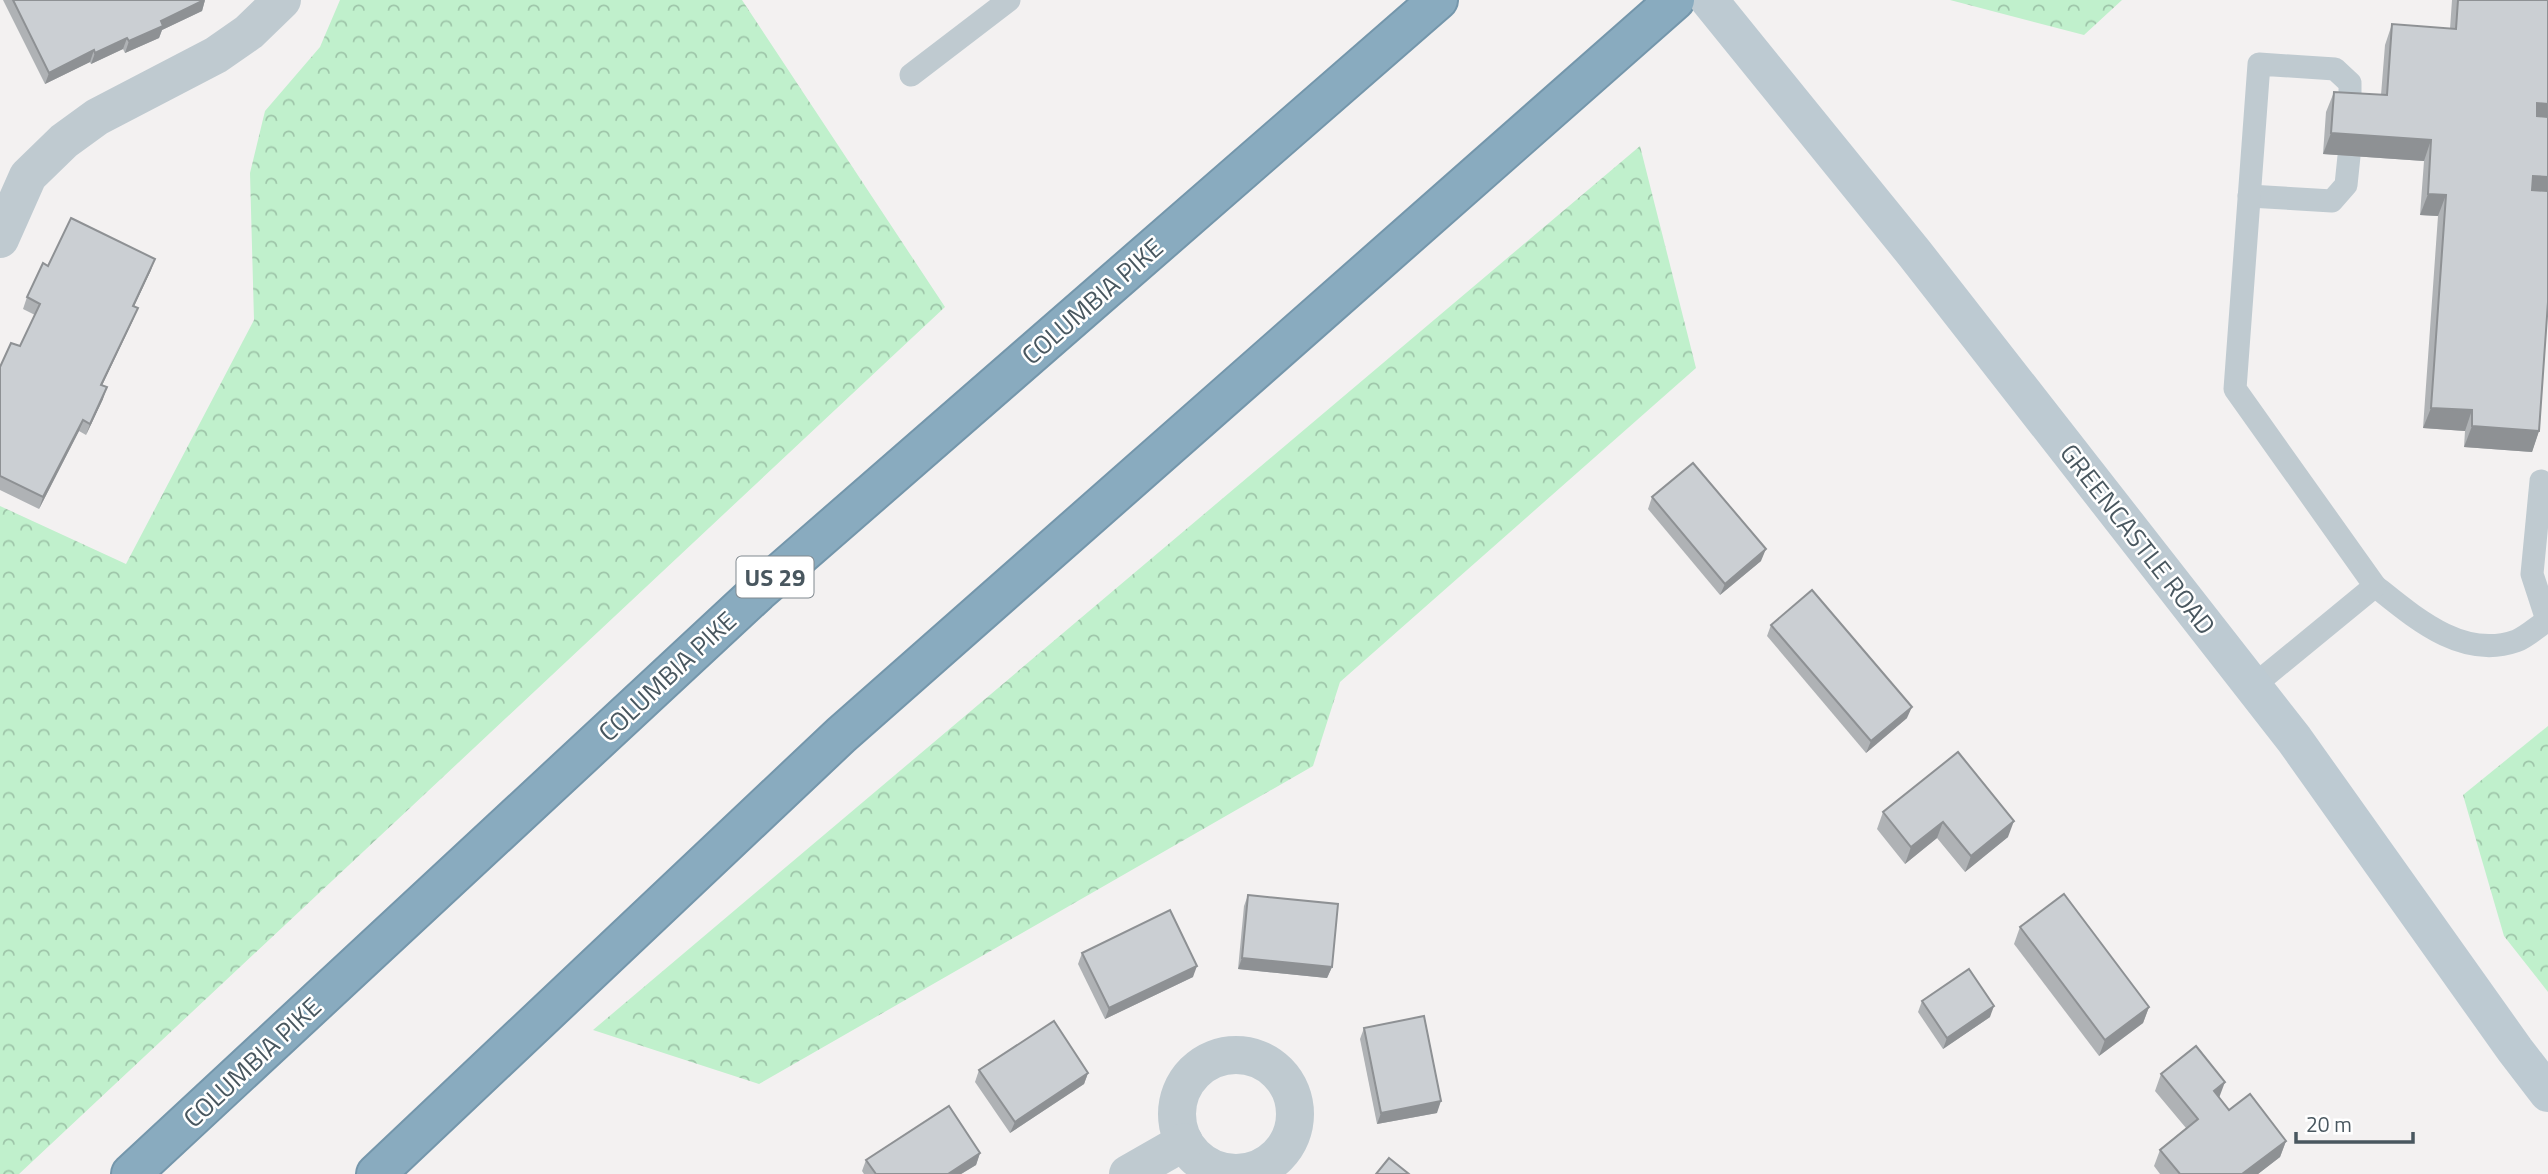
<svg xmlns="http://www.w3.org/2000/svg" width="2548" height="1174" viewBox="0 0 2548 1174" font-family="'Titillium Web',sans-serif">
<defs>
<pattern id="forest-crowns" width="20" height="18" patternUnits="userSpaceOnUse" patternTransform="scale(1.75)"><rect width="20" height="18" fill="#c0f0cc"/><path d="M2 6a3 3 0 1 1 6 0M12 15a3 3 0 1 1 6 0" fill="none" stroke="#9ec5a9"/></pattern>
</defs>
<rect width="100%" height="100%" fill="#f3f1f1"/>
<g fill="url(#forest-crowns)">
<polygon points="340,0 742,0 945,307 19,1174 0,1174 0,506 126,564 254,320 250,173 265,111 320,47"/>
<polygon points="1950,0 2122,0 2084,35"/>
<polygon points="1640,146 1696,368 1340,682 1313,766 759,1084 593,1030"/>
<polygon points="2548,726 2548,992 2504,936 2463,795"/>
</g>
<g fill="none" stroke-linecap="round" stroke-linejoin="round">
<g stroke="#7496ab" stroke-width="42">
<g id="highway">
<polyline points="131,1174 758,592 1438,0"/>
<polyline points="376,1174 841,735 1675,0"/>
</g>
</g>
<g stroke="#bfcad0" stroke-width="23">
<polyline points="911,75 1009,0"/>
<polyline points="2249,196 2332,201 2346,185 2349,156"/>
<polyline points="2541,481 2532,574 2547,620"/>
<path d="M2375,586C2414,617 2462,660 2516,641C2527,637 2538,626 2548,620"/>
<polyline points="2252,687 2375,586 2235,389 2259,64 2335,69 2350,83 2350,114"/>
</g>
<g stroke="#bfcad0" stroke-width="38">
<polyline points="0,239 28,176 64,141 97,117 216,55 249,32 282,0"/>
<circle cx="1236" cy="1114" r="59"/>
<polyline points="1128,1174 1184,1142"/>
</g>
<polyline stroke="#bdcad2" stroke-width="38" points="1709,0 1915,254 2294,739 2515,1050 2548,1093"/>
<use href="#highway" stroke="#89abbf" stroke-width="38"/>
</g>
<g fill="#afb2b5">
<polygon points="3,0 205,0 202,11 162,30 159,38 125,53 123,49 91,64 90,62 45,84"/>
<polygon points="2452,0 2548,0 2546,323 2539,431 2532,452 2464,447 2465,431 2423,428 2438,216 2420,215 2424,161 2323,154 2326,112 2334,92 2381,95 2385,45 2392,24 2450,29"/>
<polygon points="151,270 134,306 133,320 102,385 103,399 86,435 79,431 39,509 0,490 0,367 20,346 35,315 23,309 27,297"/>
<polygon points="1652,497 1761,561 1720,595 1648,509"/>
<polygon points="1771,625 1907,718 1866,753 1767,636"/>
<polygon points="1958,752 2008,837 1965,872 1937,838 1905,864 1877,829 1883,812"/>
<polygon points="1248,895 1332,967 1327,978 1238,969 1244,906"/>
<polygon points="2020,927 2149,1007 2143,1023 2099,1056 2014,944"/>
<polygon points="1082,953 1193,977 1105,1019 1078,964"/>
<polygon points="1922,1001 1990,1017 1943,1049 1918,1012"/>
<polygon points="1364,1028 1437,1113 1377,1124 1360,1039"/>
<polygon points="979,1070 1088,1073 1084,1084 1010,1133 975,1082"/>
<polygon points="2161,1074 2219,1097 2229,1110 2286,1141 2280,1157 2258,1174 2160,1174 2154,1166 2160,1150 2186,1128 2155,1091"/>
<polygon points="980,1153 976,1165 961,1174 864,1174 862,1171 866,1160"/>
</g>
<g fill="#8e9194">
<polygon points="205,0 202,11 162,30 159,38 125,53 129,41 161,21"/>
<polygon points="127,38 123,49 91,64 95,53"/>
<polygon points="94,50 90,62 45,84 49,73"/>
<polygon points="2537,103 2548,104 2548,125 2530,124"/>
<polygon points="2331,133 2431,140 2424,161 2323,154"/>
<polygon points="2533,176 2548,177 2548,199 2525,197"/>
<polygon points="2428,194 2446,195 2438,216 2420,215"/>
<polygon points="155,259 151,270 129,317 133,306"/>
<polygon points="138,308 133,320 97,396 101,385"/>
<polygon points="107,387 103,399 86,435 90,424"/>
<polygon points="2431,408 2472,410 2465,431 2423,428"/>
<polygon points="83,420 79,431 39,509 43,497"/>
<polygon points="2472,426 2539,431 2532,452 2464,447"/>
<polygon points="1766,549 1761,561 1720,595 1725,584"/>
<polygon points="1912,707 1907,718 1866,753 1871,741"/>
<polygon points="2014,821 2008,837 1965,872 1971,856"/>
<polygon points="1943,822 1937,838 1905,864 1911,847"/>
<polygon points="1242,958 1332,967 1327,978 1238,969"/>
<polygon points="1197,966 1193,977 1105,1019 1109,1008"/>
<polygon points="1994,1006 1990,1017 1943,1049 1947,1038"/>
<polygon points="2149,1007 2143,1023 2099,1056 2105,1040"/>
<polygon points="1088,1073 1084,1084 1010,1133 1015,1122"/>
<polygon points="2225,1082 2219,1098 2214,1091"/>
<polygon points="1441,1101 1437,1113 1377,1124 1381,1113"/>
<polygon points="2286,1141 2280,1157 2258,1174 2242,1174"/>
<polygon points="980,1153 976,1165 961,1174 948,1174"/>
</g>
<g fill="#cbcfd3" stroke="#8e9194" stroke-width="2">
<polygon points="13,0 204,0 161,21 163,26 129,41 127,38 95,53 94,50 49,73"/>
<polygon points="2458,0 2548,0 2548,104 2537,103 2537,116 2548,117 2548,177 2533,176 2532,190 2548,191 2548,302 2539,431 2472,426 2472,410 2431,408 2446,195 2428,194 2431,140 2331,133 2334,92 2387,95 2392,24 2456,29"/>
<polygon points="71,218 155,259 133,306 138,308 101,385 107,387 90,424 83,420 43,497 0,476 0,367 11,343 20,346 40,304 27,297 43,263 48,266"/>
<polygon points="1693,463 1766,549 1725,584 1652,497"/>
<polygon points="1812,590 1912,707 1871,741 1771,625"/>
<polygon points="1958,752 2014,821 1971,856 1943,822 1911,847 1883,812"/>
<polygon points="2064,894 2149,1007 2105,1040 2020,927"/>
<polygon points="1248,895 1338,904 1332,967 1242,958"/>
<polygon points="1170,910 1197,966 1109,1008 1082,953"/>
<polygon points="1969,969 1994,1006 1947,1038 1922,1001"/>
<polygon points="1424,1016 1441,1101 1381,1113 1364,1028"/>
<polygon points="1054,1021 1088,1073 1015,1122 979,1070"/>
<polygon points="2196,1046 2225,1082 2214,1091 2229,1110 2250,1094 2286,1141 2242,1174 2180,1174 2160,1150 2198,1119 2161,1074"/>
<polygon points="949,1106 980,1153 948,1174 876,1174 866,1160"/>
<polygon points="1389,1158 1409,1174 1376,1174"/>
</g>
<g text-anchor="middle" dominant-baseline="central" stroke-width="5" stroke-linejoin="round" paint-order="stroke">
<rect fill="#fff" stroke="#80898f" stroke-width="2" x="736.5" y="556.5" width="77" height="41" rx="5"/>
<g font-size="24" font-weight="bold" fill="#49575f">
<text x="775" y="577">US 29</text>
</g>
<g font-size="26" fill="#49575f" stroke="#fff">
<text transform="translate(1092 301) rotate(-41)">COLUMBIA PIKE</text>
<text transform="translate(2138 539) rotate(52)">GREENCASTLE ROAD</text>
<text transform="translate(667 676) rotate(-43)">COLUMBIA PIKE</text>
<text transform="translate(252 1062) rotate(-43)">COLUMBIA PIKE</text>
</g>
</g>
<path d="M2296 1132v10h117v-10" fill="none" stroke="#49575f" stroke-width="3.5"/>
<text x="2306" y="1132" font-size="21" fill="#49575f" stroke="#ffffff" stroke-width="5" paint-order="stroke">20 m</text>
</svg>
